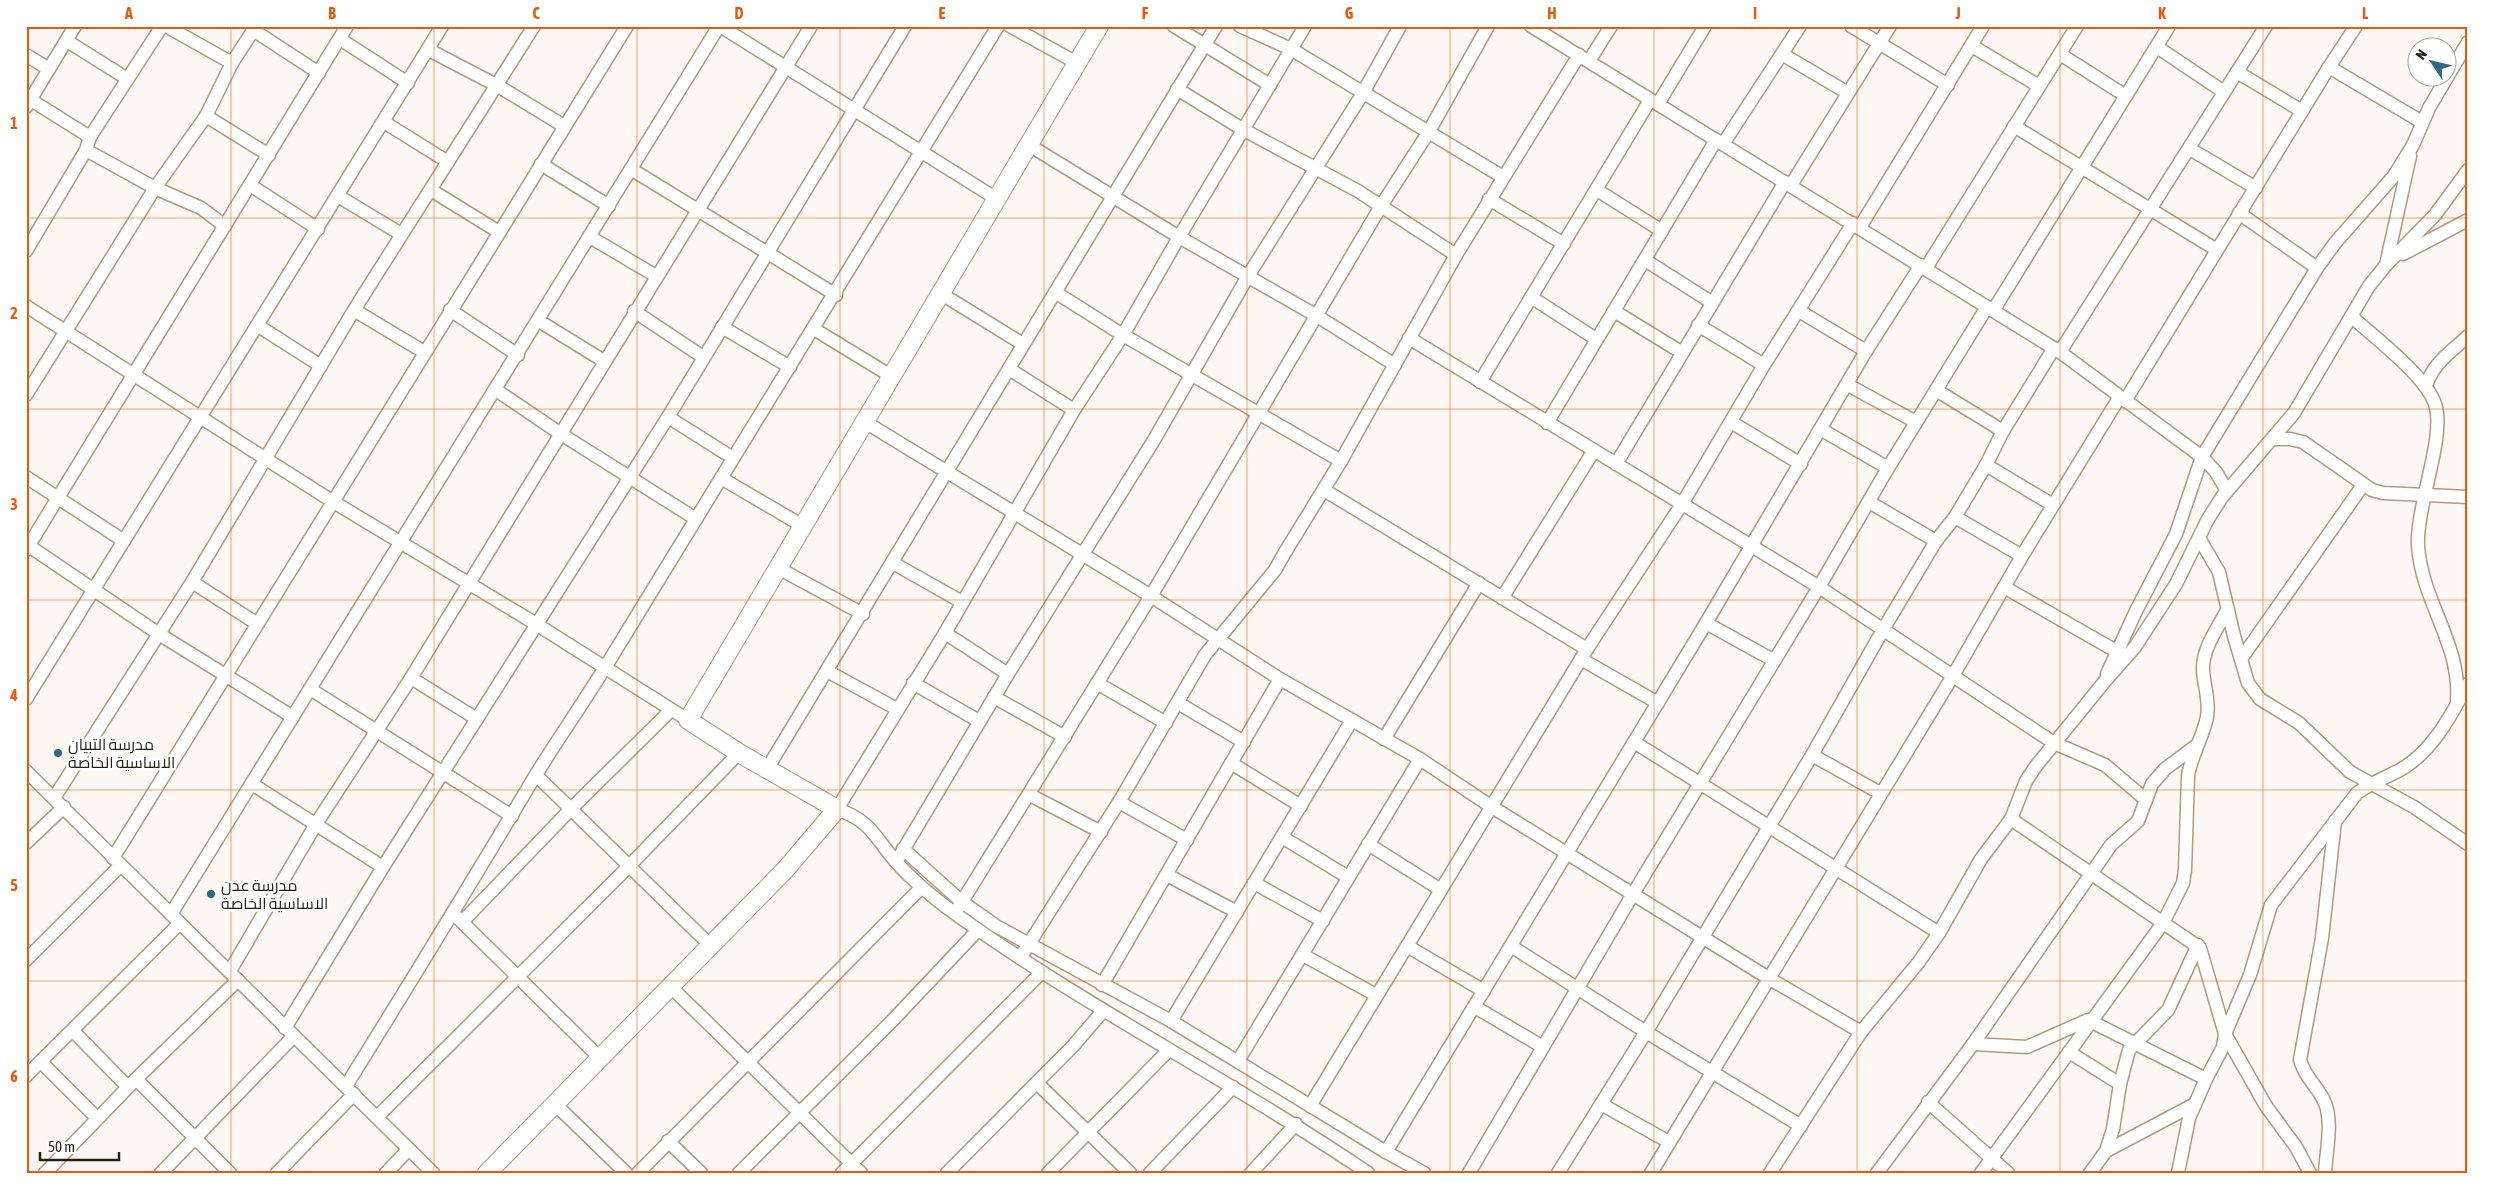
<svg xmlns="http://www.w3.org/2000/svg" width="2494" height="1199" viewBox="0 0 2494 1199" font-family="'Asap Condensed',Cairo,sans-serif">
<rect width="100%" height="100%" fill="#fdf8f3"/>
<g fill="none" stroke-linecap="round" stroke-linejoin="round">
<g stroke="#ae9b81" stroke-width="15">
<g id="minor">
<polyline points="166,26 232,63"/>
<polyline points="720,26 997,199"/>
<polyline points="1010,26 1077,63"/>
<polyline points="1174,26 1270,85"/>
<polyline points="1240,26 1291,49 1503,177"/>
<path d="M1305,26L1179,237L1123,335L1074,410L945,633L837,809C873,822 874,837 897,863C915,883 935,899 957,915C1089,1009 1234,1082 1368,1173"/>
<polyline points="1531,26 2060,352 2202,457 2216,472 2227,491"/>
<polyline points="1851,26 1948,85"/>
<polyline points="253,30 319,73"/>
<polyline points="340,39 408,83"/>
<polyline points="67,41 126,78"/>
<polyline points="1972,46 2039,86"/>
<polyline points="2157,47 2224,92"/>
<polyline points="429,50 498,86 564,126"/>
<polyline points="1782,54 1848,93"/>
<polyline points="2060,54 2126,96"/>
<polyline points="26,55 49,69"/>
<polyline points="1589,61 1611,26"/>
<polyline points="2329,67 2422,122"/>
<polyline points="2237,72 2302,111"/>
<polyline points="1177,89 1244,130 1358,191 1456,255"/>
<polyline points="31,100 90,137"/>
<polyline points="1658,104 1705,26"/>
<polyline points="26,107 75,26"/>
<polyline points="206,116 269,155"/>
<polyline points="384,122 448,162"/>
<polyline points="2014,126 2217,250"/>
<polyline points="1723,144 1800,26"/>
<polyline points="1029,145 1179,237 1317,316 1395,365"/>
<polyline points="2190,149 2256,188"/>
<polyline points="86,150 155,188 201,208 225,226"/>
<polyline points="541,164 609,206"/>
<polyline points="631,169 836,295"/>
<polyline points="250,185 318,229"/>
<polyline points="1791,185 1890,26"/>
<polyline points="431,190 499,232"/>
<polyline points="1597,190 1662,231"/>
<polyline points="338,196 401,234"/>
<polyline points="1489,199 1564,244"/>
<polyline points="2239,213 2317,268"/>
<polyline points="1860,227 1983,26"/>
<polyline points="590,237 656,276"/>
<polyline points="26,251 86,150 90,137 162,26"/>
<polyline points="2403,254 2468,220"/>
<polyline points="1645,260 1711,302"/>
<polyline points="2386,265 2410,156"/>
<polyline points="1926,268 2077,26"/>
<polyline points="1055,292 1123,335 1341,461"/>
<polyline points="940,293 1023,344"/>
<polyline points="1531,297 1596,339"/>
<polyline points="26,306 332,501 536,624 688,720"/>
<polyline points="354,310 424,352"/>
<polyline points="450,310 518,355"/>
<polyline points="634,311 703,357"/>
<polyline points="1614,311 1681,352"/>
<polyline points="1799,311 1866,351"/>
<polyline points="1993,311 2169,26"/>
<path d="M2351,316C2375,338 2425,375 2435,404C2446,436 2416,506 2418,546C2422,602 2461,644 2457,700"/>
<polyline points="539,321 604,361"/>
<polyline points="257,325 321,366"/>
<polyline points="1698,325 1764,365"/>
<polyline points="722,327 790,367"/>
<polyline points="814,329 891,376"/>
<polyline points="1409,338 1819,587 2054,743 2105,765 2145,799"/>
<polyline points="2060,352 2266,26"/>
<polyline points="1009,369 1074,410"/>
<polyline points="1480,382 1650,100"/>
<polyline points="1848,385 1916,422"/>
<path d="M2426,385C2435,361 2450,353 2468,336"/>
<polyline points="496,390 561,434 696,519"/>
<polyline points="1936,390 2003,431"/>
<polyline points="26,395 155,188 206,116 232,63 256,26"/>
<polyline points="2125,401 2329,67 2356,26"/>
<polyline points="668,417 733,458"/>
<polyline points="865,422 1151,596 1280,679 1420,759 1492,807 1770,979 1861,1032"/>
<polyline points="1731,422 1801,464"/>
<polyline points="1547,423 1716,140"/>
<polyline points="1822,430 1888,468"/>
<polyline points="2273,439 2290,439 2303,442 2372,490 2383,493 2468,497"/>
<polyline points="1616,464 1785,182"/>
<polyline points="1986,465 2053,505"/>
<polyline points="26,477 124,541"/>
<polyline points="721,478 803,526"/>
<polyline points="1324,490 1587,649"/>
<polyline points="1869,502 1936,541"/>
<polyline points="1955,517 2022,556"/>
<polyline points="2199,538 2219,572 2234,636 2248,683 2260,699 2299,723 2350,772 2414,807 2468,844"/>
<polyline points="29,546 159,634 293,717"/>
<polyline points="26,550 347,26"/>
<polyline points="893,563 962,602"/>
<polyline points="778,568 863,614"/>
<polyline points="192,582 256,623"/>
<polyline points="2004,587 2116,651"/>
<polyline points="1502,598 1593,452"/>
<polyline points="1706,623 1773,660"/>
<polyline points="945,633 1008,674"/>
<polyline points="1581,659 1658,703"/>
<polyline points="2241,659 2363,485"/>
<polyline points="827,671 897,709"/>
<polyline points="2107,674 2136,611 2176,534 2202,457 2317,268 2335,243 2394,176 2413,145 2429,108 2468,42"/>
<polyline points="411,678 477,719"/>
<polyline points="913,683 979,721"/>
<polyline points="1097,683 1166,723"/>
<polyline points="310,689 512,816"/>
<polyline points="994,697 1065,737"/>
<polyline points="26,699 442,26"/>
<polyline points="1178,703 1244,742"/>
<polyline points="1384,739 1479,583"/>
<polyline points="1634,742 1939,933"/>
<polyline points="1812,755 1880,793"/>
<polyline points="1231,763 1301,806"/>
<polyline points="767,769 1216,26"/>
<polyline points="26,771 433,1173"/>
<polyline points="536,775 711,946"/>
<polyline points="252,784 383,867"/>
<polyline points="1030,795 1101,832"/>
<polyline points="54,798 192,582 354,310 534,26"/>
<polyline points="1119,802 1187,840"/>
<polyline points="2011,819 2200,948 2225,1034 2266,1106 2296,1147 2310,1173"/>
<polyline points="1282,837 1348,877"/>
<polyline points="26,843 64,807"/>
<polyline points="1368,844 1441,890"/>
<polyline points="903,849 962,902 996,926 1171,1021 1386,1152 1424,1173"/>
<polyline points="113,858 627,26"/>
<polyline points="896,862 1008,674 1154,440 1248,276 1363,93 1400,26"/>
<polyline points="1167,875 1237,912"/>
<polyline points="1254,883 1323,921"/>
<polyline points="955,913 1151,596 1381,206 1428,133 1488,26"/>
<polyline points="171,914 719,26"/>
<polyline points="457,917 601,1059"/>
<polyline points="462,922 571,809 671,710"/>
<polyline points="1407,946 1484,991"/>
<polyline points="1511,946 1646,1032 1801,1126"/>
<polyline points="1303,955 1376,995"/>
<polyline points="1020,958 1119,802 1205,655 1275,570 1284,554 1341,461 1456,255 1579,55"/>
<polyline points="26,960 121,865"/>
<polyline points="230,971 316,824 411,678 811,26"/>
<polyline points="1102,985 1280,679"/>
<polyline points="671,987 861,1173"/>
<polyline points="1475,1007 1543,1047"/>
<polyline points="1171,1021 1352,720"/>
<polyline points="285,1028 383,867 668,417 905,26"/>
<polyline points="73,1031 128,1087"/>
<polyline points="1973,1044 2027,1047 2088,1020 2206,1079"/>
<polyline points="2069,1052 2120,1084"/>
<polyline points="1238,1061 1420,759"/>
<polyline points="41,1062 97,1118"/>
<polyline points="26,1076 180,923"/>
<polyline points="136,1079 230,1173"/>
<polyline points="1037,1083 1130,1173"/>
<path d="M346,1086C410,983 473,880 535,776C558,739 583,703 606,666C738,454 868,240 998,26"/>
<polyline points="1928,1102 2008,1173"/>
<polyline points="1601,1104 1669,1142"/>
<polyline points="556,1105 626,1173"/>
<polyline points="1310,1106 1587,649 1682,504 1764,365 1853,223"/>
<polyline points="377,1117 628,867 739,753"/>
<polyline points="668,1141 701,1173"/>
<polyline points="2106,1151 2195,1104"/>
<polyline points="1386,1152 1706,623 1866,351 1921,265"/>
<polyline points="45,1173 136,1079 238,980"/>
<polyline points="161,1173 294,1036"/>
<polyline points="277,1173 354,1094"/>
<polyline points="386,1173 409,1149"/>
<polyline points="638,1173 921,888"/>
<polyline points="739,1173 892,1021 978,930"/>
<polyline points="842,1173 1041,973"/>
<polyline points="947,1173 1073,1046 1103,1011"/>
<polyline points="1048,1173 1169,1050"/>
<polyline points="1150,1173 1233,1087"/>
<polyline points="1251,1173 1296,1124"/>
<polyline points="1469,1173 1633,894 1819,587 1888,468 1987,307"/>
<polyline points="1558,1173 1646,1032 1812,755 1884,628 1936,541 1955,517 1986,465 2003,431 2054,348"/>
<polyline points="1651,1173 1954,674 2022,556 2119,398"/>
<polyline points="1770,1173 1861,1032 1918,963 1939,933 1981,859 2011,819 2026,781 2036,766 2105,681 2135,647 2176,584 2208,519 2222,497 2294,413 2369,286 2386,265 2435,215 2468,170"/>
<polyline points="1877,1173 1973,1044 2111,845 2138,821 2152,784 2165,769 2197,745"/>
<path d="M1981,1173L2163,923L2183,883L2185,870L2188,776C2191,756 2203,737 2207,717C2210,701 2204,686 2203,670C2202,649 2218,628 2227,610"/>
<polyline points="2090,1173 2106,1151 2113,1129 2120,1084 2129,1050 2168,1010 2198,945"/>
<path d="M2178,1173L2189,1118L2206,1079L2223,1047L2225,1034L2250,975L2271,905L2357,793C2372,782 2390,776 2405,767C2435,747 2451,715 2468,684"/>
<path d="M2325,1173C2326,1152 2333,1123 2325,1103C2318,1086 2306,1080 2300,1060L2322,938L2335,821"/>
</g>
</g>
<g stroke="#ae9b81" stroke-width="20">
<polyline id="secondary" points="487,1173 785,870 837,809 739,753 688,720 1099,26"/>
</g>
<use href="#minor" stroke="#fff" stroke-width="12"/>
<use href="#secondary" stroke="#fff" stroke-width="18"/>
</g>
<path fill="none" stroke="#e8590c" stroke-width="1" stroke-opacity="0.55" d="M231,26V1173M434,26V1173M637,26V1173M840,26V1173M1044,26V1173M1247,26V1173M1450,26V1173M1654,26V1173M1857,26V1173M2060,26V1173M2263,26V1173M26,218H2468M26,409H2468M26,600H2468M26,790H2468M26,981H2468"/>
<g fill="#2d6a81" stroke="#fff" stroke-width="2">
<circle cx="58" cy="753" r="5"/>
<circle cx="211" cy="894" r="5"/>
</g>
<g text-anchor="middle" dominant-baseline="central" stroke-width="5" stroke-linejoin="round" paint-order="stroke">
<g font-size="16" fill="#251e14" stroke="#fff" text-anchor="start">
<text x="68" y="744">مدرسة التبيان<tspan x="68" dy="18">الاساسية الخاصة</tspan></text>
<text x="221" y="885">مدرسة عدن<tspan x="221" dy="18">الاساسية الخاصة</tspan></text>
</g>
</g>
<rect width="2494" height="1199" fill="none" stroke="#ffffff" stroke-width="55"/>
<g transform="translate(2432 62) rotate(305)"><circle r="24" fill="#ffffff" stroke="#a8a5a1"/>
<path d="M0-4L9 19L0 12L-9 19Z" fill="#2d6a81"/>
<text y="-8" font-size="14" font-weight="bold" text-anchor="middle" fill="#251e14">N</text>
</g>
<path d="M40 1152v8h79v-8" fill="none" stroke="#251e14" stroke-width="2.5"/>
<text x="48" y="1152" font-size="15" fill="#251e14" stroke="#ffffff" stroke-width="4" paint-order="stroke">50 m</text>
<rect x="28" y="28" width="2438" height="1144" fill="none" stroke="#e8590c" stroke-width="2"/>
<g font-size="16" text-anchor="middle" font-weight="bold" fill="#e8590c">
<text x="129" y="19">A</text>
<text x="332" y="19">B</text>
<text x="536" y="19">C</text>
<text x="739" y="19">D</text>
<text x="942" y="19">E</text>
<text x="1145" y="19">F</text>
<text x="1349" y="19">G</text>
<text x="1552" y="19">H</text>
<text x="1755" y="19">I</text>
<text x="1958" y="19">J</text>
<text x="2162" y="19">K</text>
<text x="2365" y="19">L</text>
<text x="14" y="129">1</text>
<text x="14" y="319">2</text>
<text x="14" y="510">3</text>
<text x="14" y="701">4</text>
<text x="14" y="891">5</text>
<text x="14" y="1082">6</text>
</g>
</svg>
